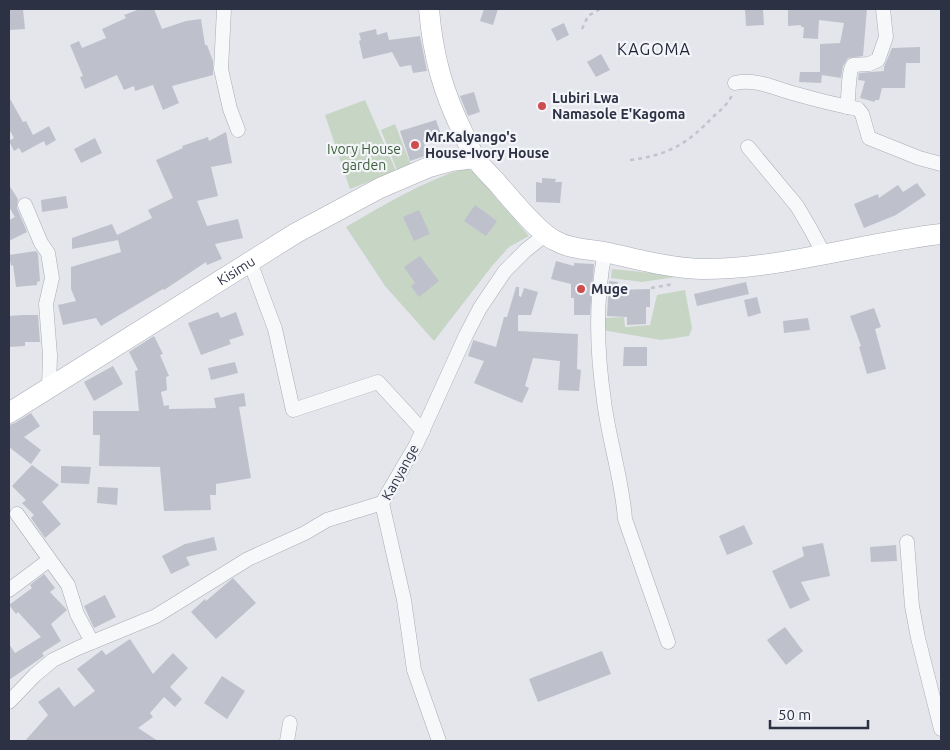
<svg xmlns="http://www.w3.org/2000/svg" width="950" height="750" viewBox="0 0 950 750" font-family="Ubuntu,sans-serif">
<rect width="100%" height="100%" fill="#e4e6ec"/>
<g fill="#c7d5c5">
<polygon points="365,100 396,171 350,189 325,115"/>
<polygon points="395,124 411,165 397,170 381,130"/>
<path d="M465,168L473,171L529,236L509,247L492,266L434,341L385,286L346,227C385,204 422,182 465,168Z"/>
<polygon points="612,269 682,276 642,282 611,278"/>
<polygon points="685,290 692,328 689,336 661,340 602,330 604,318 624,317 625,327 650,325 657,295"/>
</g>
<g fill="#bec1cb">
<polygon points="9,9 23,9 25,29 9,30"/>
<polygon points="140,9 154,9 162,29 186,21 201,19 205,45 207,45 213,61 213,75 172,86 179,103 163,110 153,85 135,91 134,86 124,90 117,75 85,89 80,77 83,76 70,45 79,41 82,48 106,38 102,29 126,18 124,15"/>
<polygon points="484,9 498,9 493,25 480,21"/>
<polygon points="745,9 763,9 764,25 746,26"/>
<polygon points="788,9 867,9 863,56 848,58 843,66 841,78 822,75 821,83 799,82 800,72 820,72 820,44 840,43 844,23 819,20 818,39 803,38 804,27 801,27 801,25 788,26"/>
<polygon points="564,23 569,35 557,41 551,29"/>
<polygon points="376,29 377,35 387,32 389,40 420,36 427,71 413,73 411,65 400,67 392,52 363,59 359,41 361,40 359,33"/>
<polygon points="920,47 920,63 906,63 905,88 882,88 879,100 875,100 875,102 860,98 865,81 858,80 859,73 884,71 884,67 892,48"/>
<polygon points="601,54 610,70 596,77 587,62"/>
<polygon points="474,92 480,112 468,116 460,96"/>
<polygon points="9,97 23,122 26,121 33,135 49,126 56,140 46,146 44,141 22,153 19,148 14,151 9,141 14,138 9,129"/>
<polygon points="436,120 441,134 423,140 428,155 410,161 400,131"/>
<polygon points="226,132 232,163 211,167 218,196 197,201 207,226 238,219 243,238 215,244 222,259 207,265 206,262 164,290 163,289 101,326 96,318 63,325 58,305 76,301 71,289 71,267 121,252 118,240 72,249 72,238 112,224 117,235 152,218 148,210 173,198 156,160 183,148 182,146 208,137 209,141"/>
<polygon points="95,138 102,153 81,163 74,149"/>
<polygon points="542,178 556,179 555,182 562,182 560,203 536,202 536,182 542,183"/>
<polygon points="917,183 926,195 896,215 864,228 854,204 878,194 879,198 898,185 903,192"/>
<polygon points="9,185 18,199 17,208 27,232 9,241 9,220 15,217 9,207"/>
<polygon points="66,196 68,208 42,212 41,200"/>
<polygon points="475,205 497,221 486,236 464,221"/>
<polygon points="419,210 430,234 414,241 403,217"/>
<polygon points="36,251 38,254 40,281 37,282 37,285 16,287 13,265 11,266 9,255"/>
<polygon points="420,256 439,281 419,297 411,286 415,283 404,267"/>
<polygon points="556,261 574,266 574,263 594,264 590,315 574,315 574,298 571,298 571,284 551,279"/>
<polygon points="609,281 618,282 617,290 650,289 650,307 646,307 646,324 627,325 627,317 607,316"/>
<polygon points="746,282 749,294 697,306 694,294"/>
<polygon points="516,287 519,287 519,296 521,297 524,288 538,292 531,315 518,315 518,331 578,334 577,369 581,370 579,391 558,390 560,361 533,358 525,386 529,388 522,403 474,383 484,361 468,356 473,341 473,340 496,347 504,317 507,317"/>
<polygon points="757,297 761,313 748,317 744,300"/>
<polygon points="874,308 881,327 875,329 886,369 867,374 859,347 861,346 850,316"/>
<polygon points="218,312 221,318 236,312 244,335 229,340 231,344 201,355 188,323"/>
<polygon points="23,315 38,315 40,342 25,342 25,346 9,347 9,316"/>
<polygon points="808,318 810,330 784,333 783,321"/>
<polygon points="154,336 163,354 160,355 169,376 166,377 167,390 161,392 164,406 169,405 169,409 216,408 214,398 244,393 246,406 239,407 251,478 216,484 216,495 210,495 211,510 164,511 160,467 99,466 100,435 93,435 93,411 139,411 135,371 138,370 129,352"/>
<polygon points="624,347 647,347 647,366 623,366"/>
<polygon points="235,362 238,373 211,380 208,368"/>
<polygon points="113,366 123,384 94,401 84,382"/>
<polygon points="31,413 40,426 24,437 41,450 31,464 9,447 9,425 15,423"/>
<polygon points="32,465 59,485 42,502 61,524 45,538 31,518 34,515 22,503 26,500 12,486"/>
<polygon points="61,466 91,467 89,484 61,483"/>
<polygon points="98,487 118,488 117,505 97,503"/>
<polygon points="744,525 753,544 727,555 719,536"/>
<polygon points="214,537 217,550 186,557 190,565 171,574 162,556 185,544"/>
<polygon points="823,543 830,576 801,582 810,600 790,609 772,571 804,556 802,547"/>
<polygon points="896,545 897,561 871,562 870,547"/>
<polygon points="44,574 55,588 50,592 67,610 51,624 61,641 42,653 44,656 9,680 9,644 15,653 41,637 18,612 16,614 9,605 32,588 30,585"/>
<polygon points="233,578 256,603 216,639 191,612 205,599 206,601"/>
<polygon points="105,595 116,617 94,628 84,606"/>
<polygon points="785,627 803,651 786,665 767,640"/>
<polygon points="130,639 153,674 173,653 188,668 170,687 182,699 175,707 164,697 150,713 153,717 138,728 158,741 25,741 48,715 38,702 59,687 74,707 95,691 77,669 102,650 106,655"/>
<polygon points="602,651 611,674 538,702 529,679"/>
<polygon points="222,676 245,691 227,719 204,703"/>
</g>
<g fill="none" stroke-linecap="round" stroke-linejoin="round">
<g stroke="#a9acb6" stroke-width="15">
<g id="street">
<polyline points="224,9 221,69 230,109 238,130"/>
<path d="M735,83C756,78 776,89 796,94C817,100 837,105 858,109L862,114L869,138L919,158L941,164"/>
<path d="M847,107C849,97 848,71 853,65L869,64L878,60L886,37L883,9"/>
<polyline points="748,147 797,206 811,230 825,256"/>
<polyline points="25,205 41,243 48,253 52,278 46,304 50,355 49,387"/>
<path d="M605,252C595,300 597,353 604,401C609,441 622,479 625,519L668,642"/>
<polyline points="250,262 275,329 293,410 378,382 423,431"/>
<polyline points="17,514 68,585 77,614 92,642"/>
<polyline points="907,542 912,606 918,638 941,729"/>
<polyline points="9,590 49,560"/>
<polyline points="9,702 35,675 53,660 78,648 156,616 248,559 305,533 327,520 382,503"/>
<polyline points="287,741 290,723"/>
<polyline points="439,741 414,670 404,600 382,503 416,445 466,335 480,308 505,271 526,250 545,235"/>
</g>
</g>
<g stroke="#a9acb6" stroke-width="21">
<g id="secondary">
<path d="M429,9C433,57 443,92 464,135C468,143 471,152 476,159C482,168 491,176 498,184C511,199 538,232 554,240C571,250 591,249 609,253C639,260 671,268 702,269C783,269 861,243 941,234"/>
<path id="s1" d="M9,413L296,233L380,188L429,167L451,161L475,158"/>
</g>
</g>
<g stroke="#c2c4cb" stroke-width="2.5" stroke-dasharray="4 4" stroke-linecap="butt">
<polyline points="582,29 588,16 600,9"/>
<path d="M630,160C669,155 687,144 714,116C720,111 729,103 732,95"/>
<polyline points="651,288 674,284"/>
</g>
<use href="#street" stroke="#f7f8fa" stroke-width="14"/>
<use href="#secondary" stroke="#fff" stroke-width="20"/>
</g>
<g fill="#cd4d4f" stroke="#f4f5f9" stroke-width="2">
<circle cx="542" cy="106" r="5"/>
<circle cx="415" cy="145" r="5"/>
<circle cx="581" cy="289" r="5"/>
</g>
<g text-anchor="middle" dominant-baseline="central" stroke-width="4.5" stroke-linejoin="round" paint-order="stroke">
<g font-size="14" font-weight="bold" fill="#2c3144" stroke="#f4f5f9" text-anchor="start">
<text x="552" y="98">Lubiri Lwa<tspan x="552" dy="16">Namasole E'Kagoma</tspan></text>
<text x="425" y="137">Mr.Kalyango's<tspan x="425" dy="16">House-Ivory House</tspan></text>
<text x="591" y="289">Muge</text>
</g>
<g font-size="14" fill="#3b5f39" stroke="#f4f5f9">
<text x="364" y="149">Ivory House<tspan x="364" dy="16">garden</tspan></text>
</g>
<g font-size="14" fill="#2c3144" stroke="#f4f5f9">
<text stroke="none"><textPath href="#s1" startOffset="268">Kisimu</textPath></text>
<text transform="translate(400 472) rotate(-61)">Kanyange</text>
</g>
<g font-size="16" letter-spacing="1" fill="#1e2235" stroke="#f4f5f9">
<text x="654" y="49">KAGOMA</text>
</g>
</g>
<rect width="950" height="750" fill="none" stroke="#2c3144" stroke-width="20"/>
<path d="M770 720v8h98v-8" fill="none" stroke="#2c3144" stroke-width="2.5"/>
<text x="778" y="720" font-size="15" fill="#2c3144" stroke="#f4f5f9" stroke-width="4" paint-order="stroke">50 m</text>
</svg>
